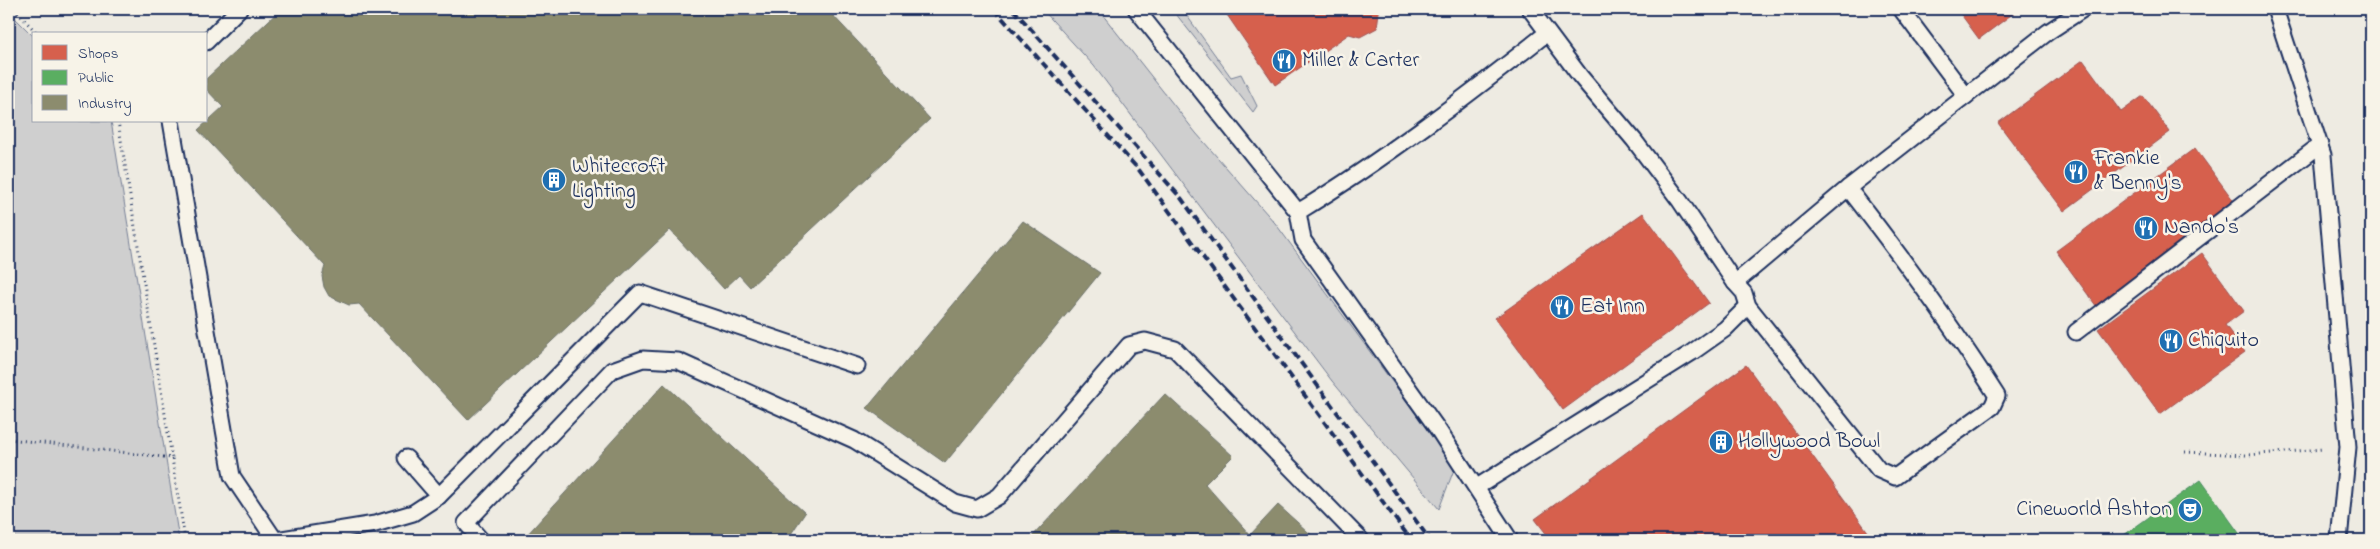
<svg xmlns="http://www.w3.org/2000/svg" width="2380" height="549" viewBox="0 0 2380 549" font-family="'Indie Flower',sans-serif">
<rect width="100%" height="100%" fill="#eeebe2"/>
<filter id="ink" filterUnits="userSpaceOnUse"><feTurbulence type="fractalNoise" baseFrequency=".02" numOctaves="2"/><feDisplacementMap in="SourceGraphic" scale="10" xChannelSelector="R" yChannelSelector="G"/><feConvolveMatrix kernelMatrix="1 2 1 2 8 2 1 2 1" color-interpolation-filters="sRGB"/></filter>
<g filter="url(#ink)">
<g fill="#cfcfcf" stroke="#757f96">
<polygon points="1042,9 1098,9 1196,133 1275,223 1455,467 1439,509 1332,381 1094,66"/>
<polygon points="1172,9 1182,9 1231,77 1241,74 1257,106 1253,112"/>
<polygon points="9,12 34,37 34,121 111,121 179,540 9,540"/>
</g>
<g fill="#d6604d" stroke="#9e5152">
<polygon points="1223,9 1376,9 1379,12 1377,28 1360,37 1349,34 1275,85"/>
<polygon points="1957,9 2019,9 1979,39"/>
<polygon points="2083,60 2121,112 2143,96 2170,132 2064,211 1998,123"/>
<polygon points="2195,148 2236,204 2097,307 2056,251"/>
<polygon points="1643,213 1709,303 1563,410 1495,318"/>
<polygon points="2202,253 2244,311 2225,325 2245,352 2160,414 2098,329"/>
<polygon points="1746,365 1874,540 1551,540 1535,519"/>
</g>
<polygon fill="#5aae61" stroke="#478860" points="2201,480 2244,540 2117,540"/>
<g fill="#8c8c6e" stroke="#6a7069">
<polygon points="281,9 827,9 930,119 750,287 739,275 724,289 670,230 468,420 359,304 349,305 329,296 324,287 322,276 325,266 198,130 223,107 206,89 206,79"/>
<polygon points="1023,221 1100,273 945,463 867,408"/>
<polygon points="664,384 805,513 787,540 529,540 525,537"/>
<polygon points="1165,394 1233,456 1205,484 1250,535 1278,505 1317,540 1029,540"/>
</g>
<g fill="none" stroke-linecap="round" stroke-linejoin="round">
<g stroke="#1b2f5e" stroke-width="19">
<g id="service">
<polyline points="1136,9 1298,212"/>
<path d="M1530,9L1580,76L1634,140L1680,201L1735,283L1744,293L1748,306L1879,470L1895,477L1992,407L1997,396C1951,324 1901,256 1848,188"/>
<polyline points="1901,9 1966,96"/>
<polyline points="2275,9 2323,155 2348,447 2339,540"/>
<polyline points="206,42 239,9"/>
<polyline points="171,121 232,476 275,540"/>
<polyline points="1735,283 1848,188 2048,32 2083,9"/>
<polyline points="2076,332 2320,145"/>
<polyline points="406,458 439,496"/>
<polyline points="1477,487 1691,353 1725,329 1748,306"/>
<polyline points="276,540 375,524 413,513 439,496 640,293 857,366"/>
<polyline points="481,540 466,523 612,370 643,359 678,361 854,440 955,503 977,509 999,496 1129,345 1145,341 1175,349 1361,540"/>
<path d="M1510,540L1439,431L1303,240L1298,212C1385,159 1467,96 1547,33"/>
</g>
</g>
<g stroke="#1b2f5e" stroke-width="3" stroke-dasharray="1 4" stroke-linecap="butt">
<polyline points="14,9 38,34"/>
<polyline points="118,121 172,458"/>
<polyline points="9,439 172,458 185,540"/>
<polyline points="2185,452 2247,455 2323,449"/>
</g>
<use href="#service" stroke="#f7f3e8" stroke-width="15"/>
<g stroke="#1b2f5e" stroke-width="4" stroke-dasharray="8 4" stroke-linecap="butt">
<polyline points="994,9 1139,170 1411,540"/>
<polyline points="1013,9 1181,198 1430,540"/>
</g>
</g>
</g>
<defs>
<g id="restaurant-disc" transform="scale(1.25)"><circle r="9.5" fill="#1f6fb2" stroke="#f7f3e8"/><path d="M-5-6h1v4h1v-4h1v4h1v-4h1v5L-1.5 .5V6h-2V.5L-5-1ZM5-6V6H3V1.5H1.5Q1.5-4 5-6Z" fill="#fff"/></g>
<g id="building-disc" transform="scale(1.25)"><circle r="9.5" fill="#1f6fb2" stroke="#f7f3e8"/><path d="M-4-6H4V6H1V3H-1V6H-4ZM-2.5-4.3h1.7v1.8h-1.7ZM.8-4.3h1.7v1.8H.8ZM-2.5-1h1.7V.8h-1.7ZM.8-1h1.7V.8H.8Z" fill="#fff"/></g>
<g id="theatre-disc" transform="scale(1.25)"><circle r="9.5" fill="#1f6fb2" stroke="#f7f3e8"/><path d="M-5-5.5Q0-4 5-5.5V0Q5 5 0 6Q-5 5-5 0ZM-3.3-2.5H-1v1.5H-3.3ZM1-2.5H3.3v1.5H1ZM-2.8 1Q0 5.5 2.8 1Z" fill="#fff"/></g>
</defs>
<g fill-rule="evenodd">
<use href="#restaurant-disc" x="1284" y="61"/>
<use href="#restaurant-disc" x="2076" y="172"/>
<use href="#building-disc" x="554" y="180"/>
<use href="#restaurant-disc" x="2146" y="228"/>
<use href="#restaurant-disc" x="1562" y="307"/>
<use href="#restaurant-disc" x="2171" y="341"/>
<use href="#building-disc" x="1721" y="442"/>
<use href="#theatre-disc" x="2190" y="510"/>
</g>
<g text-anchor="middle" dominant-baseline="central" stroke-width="5" stroke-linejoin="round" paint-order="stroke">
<g font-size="22" fill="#1b2f5e" stroke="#f7f3e8" text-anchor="start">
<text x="1302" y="61">Miller &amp; Carter</text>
<text x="2094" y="159">Frankie<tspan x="2094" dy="25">&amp; Benny's</tspan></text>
<text x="572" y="167">Whitecroft<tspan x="572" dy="25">Lighting</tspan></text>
<text x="2164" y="228">Nando's</text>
<text x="1580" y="307">Eat Inn</text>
<text x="2188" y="341">Chiquito</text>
<text x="1738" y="442">Hollywood Bowl</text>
<text x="2172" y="510" text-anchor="end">Cineworld Ashton</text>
</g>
</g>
<rect width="2380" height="549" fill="none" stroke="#f7f3e8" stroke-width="30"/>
<rect x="15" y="15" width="2350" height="519" fill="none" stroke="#1b2f5e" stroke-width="2" filter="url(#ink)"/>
<rect x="32" y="32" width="175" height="90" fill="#f7f3e8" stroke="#9fa5b1"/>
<rect x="42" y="45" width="25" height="15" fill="#d6604d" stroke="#9fa5b1"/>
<text x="78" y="58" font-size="15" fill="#1b2f5e">Shops</text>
<rect x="42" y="70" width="25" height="15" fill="#5aae61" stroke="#9fa5b1"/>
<text x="78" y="82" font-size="15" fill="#1b2f5e">Public</text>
<rect x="42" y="95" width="25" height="15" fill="#8c8c6e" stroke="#9fa5b1"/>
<text x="78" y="108" font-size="15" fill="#1b2f5e">Industry</text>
</svg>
